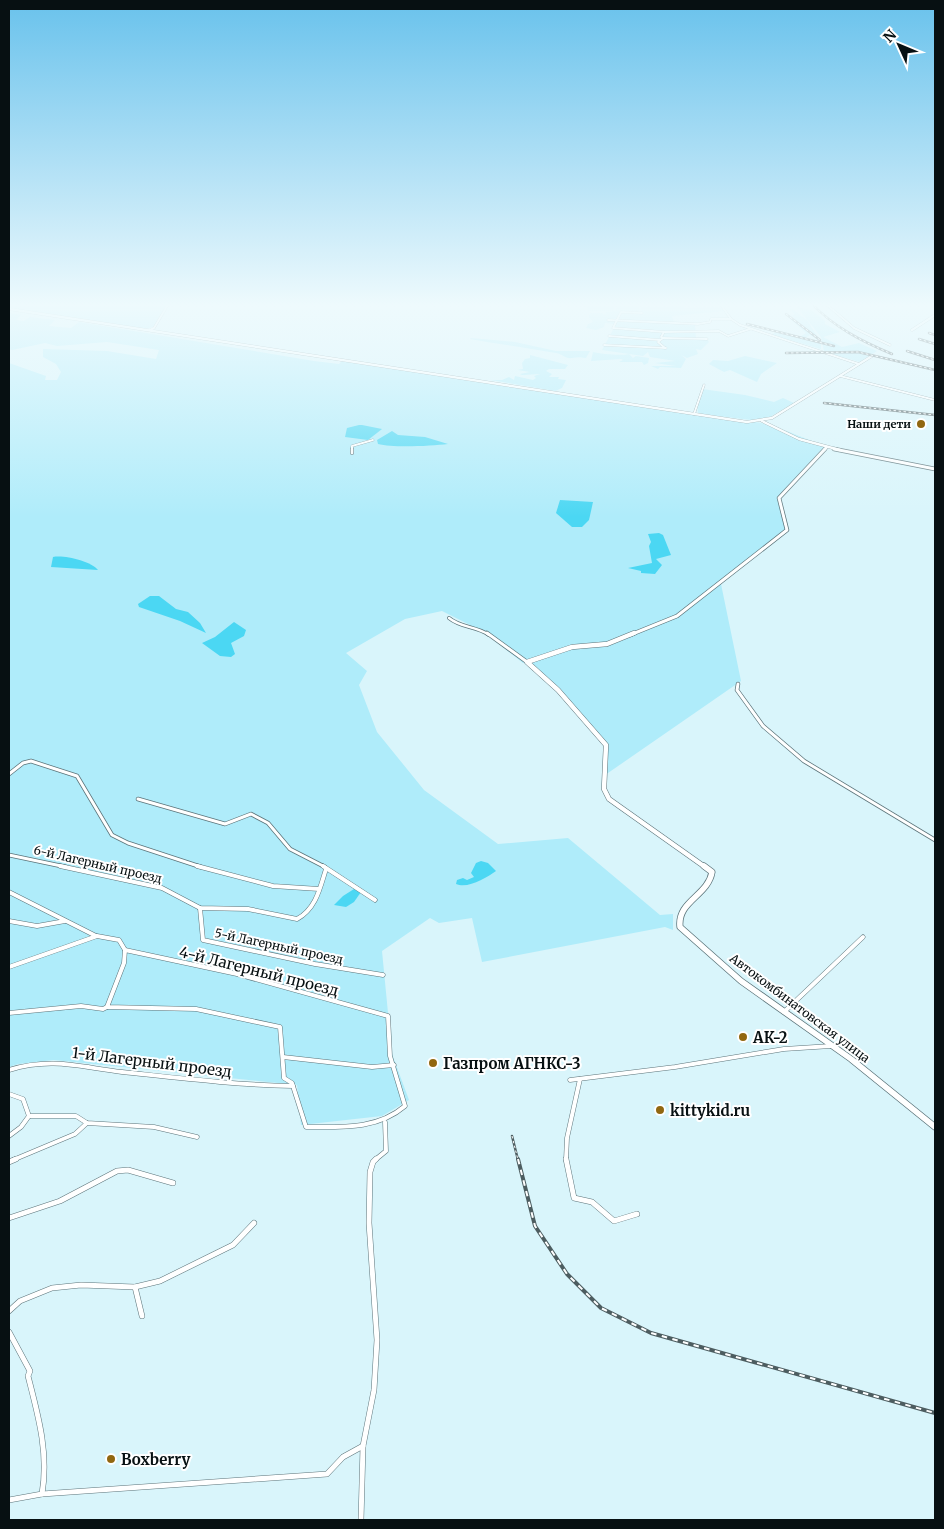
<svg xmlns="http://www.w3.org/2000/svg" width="944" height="1529" viewBox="0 0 944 1529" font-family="Merriweather,serif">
<rect width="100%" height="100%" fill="#d9f5fb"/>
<g fill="#afecfa">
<polygon points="9,303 167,303 153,327 144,329 9,308"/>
<polygon points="573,303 616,304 613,311 590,311 585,305 581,307"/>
<polygon points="671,303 681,303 684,308 720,307 724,311 672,316 674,323 695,324 696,338 707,339 709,342 701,350 696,349 698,354 687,358 681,355 686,359 681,368 660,367 658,369 651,366 676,366 655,363 675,361 650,357 648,352 643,356 602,350 614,328 613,324 605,323 604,327 596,330 586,328 588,324 593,322 589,317 590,313 602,313 605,315 606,312 615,311 618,305 639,306 639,312 636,313 645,314 641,311 641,307 671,307 667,305"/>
<polygon points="797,307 813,311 825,321 825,324 840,332 823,337 842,347 859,343 877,351 860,362 835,355 833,352 824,351 821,337"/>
<polygon points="789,309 792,309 807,320 820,341 810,335 805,338 821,344 821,349 772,335 776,332 798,338 806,333 790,319 795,318 791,316 795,314"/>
<path d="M9,313L21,315L16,320L24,321L30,317L55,320L49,326L71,328L79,322L314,361L339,364L343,360L753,422C767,421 810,441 827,447L779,498L787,530L721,584L741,681L608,773H605L606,745L574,708L527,662L523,663L484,632L442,611L405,619L346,653L367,671L359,685L377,732L424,790L498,844L568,838L660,915L673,914V930L665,927L482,962L472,918L439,923L430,918L382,951L392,1054L409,1100L382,1116L301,1125L297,1085L54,1060L18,1064L9,1067V363L46,376L45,380H57L61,372L56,364L43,357V349L107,351L156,359L159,350L107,342L57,346L45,343L12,350L9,349Z"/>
<path d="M471,338L515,342L556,351H590L586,358C580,357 577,357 572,358C565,359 563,354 556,353C526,348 499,344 470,339Z"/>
<path d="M593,352C600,354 623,356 629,354L633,358L636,356L649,358L648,363L644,365L642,362H619L623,360L621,359L591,361Z"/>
<polygon points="530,355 568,365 565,369 549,369 546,371 552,374 549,377 559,377 558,379 566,380 562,388 555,391 491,380 502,380 509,377 514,380 515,376 533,380 536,378 534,376 540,374 522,375 520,374 530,372 518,370 523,369 522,363 525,359 530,358"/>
<polygon points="745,356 777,363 761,374 757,382 730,370 724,372 709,364 713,360 728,361"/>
<polygon points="702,389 745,395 774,402 783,398 794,403 768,418 751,420 701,414 698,413 697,401"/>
</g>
<g fill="#4bd7f3">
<polygon points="359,425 362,425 382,429 368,440 345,437 347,428"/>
<path d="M392,431L398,435L425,437L448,444C431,446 393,448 378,444L377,440Z"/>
<polygon points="560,500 593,502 589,520 582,527 572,527 556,513"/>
<polygon points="659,533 663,535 671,555 656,559 662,565 655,574 641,573 641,571 628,568 652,563 649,546 651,542 648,534"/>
<path d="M53,557C65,555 90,561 98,570L51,567Z"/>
<polygon points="150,596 159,596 176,609 188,612 200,623 206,633 180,621 139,607 138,604"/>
<polygon points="234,622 246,630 244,636 231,643 235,654 231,657 220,656 202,643 215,637"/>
<path d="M481,861L488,863L496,871C486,878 468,889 456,884L457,880L463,878L467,880L474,877L471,873L476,863Z"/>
<polygon points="354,889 361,892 354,902 346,907 334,905 343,896"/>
</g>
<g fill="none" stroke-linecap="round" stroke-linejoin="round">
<g stroke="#5c747a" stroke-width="2.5">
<g id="street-far4">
<polyline points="825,303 854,328 890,345"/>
<polyline points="721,305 731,319 740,325 859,364"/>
<polyline points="642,313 621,312 613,328 665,332 719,331 728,336 750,329"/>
<polyline points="608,320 698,324 710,322 711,319 731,319"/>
<polyline points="150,330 154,328 169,303"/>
<polyline points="664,332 661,337 663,338 658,342 665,348"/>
<polyline points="609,336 660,340"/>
<polyline points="663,338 707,339"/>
<polyline points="604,345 666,348"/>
<polyline points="840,376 935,400"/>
<polyline points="694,414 704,385"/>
<polyline points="352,450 352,446 373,440"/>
</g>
</g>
<g stroke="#5c747a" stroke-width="4">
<g id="street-far3">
<polyline points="352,449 352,453"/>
<path d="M449,618C461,628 476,626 489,635"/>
</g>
</g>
<g stroke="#5c747a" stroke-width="4.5">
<g id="street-far2">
<polyline points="487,633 527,662"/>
<polyline points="738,684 737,690 763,726 804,761 935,840"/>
<polyline points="9,774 23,763 31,761 77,776 112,835 128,843 201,867"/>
<polyline points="138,799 225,824 251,814 268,823 290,849 325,867"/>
<polyline points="9,855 66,867"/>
</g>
</g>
<g stroke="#5c747a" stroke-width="5">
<g id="street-far1">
<path d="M60,866L162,888L200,908L248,909L297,919C316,909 320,888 326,869"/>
<polyline points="197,866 273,886 319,889"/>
<polyline points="323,866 375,900"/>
<polyline points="9,892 96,936"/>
<polyline points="200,908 203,940 315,964 383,975"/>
<polyline points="9,921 37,926 65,921"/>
<path d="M125,950L237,974L388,1016L390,1056L405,1106C377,1130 341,1127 306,1127L292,1083L284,1078L280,1027L196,1009L107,1007L124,963Z"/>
<polyline points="9,967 97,936 119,940 125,950"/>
<polyline points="784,1012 863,937"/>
<polyline points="9,1013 81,1006 103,1009 107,1007"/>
<polyline points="283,1057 372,1067 394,1065"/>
<path d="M9,1070C52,1057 79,1067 122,1072C179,1078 236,1085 293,1086"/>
<polyline points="570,1080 675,1067 784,1049 831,1046"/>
<polyline points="9,1094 23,1099 29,1116"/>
<polyline points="29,1116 76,1116 87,1123 154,1127 197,1137"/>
<polyline points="9,1136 21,1127 29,1116"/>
<polyline points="13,1160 75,1134 87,1123"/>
<polyline points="375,1160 386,1151 385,1122"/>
<polyline points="566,1160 567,1138 580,1079"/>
</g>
</g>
<g stroke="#5c747a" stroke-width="6">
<g id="street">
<polyline points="566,1159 574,1198 592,1202 614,1221 637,1214"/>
<polyline points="9,1162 16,1159"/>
<polyline points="9,1218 60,1201 117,1171 128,1170 173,1183"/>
<polyline points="135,1287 142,1316"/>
<polyline points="9,1311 20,1301 52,1288 81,1285 135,1287 160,1281 233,1245 254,1223"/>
<path d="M9,1332L30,1371L28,1376C38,1415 49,1453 42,1494"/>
<polyline points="9,1500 42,1494 327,1474 343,1457 363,1446"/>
<polyline points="361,1520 363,1446 374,1390 377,1340 369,1223 370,1172 373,1162 376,1159"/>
</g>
</g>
<g stroke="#5c747a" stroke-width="3">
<g id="secondary-far3">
<polyline points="9,309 747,422 772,418 872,356"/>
<polyline points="912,330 935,315"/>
<polyline points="762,421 799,439 840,450"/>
<polyline points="824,450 827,447"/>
</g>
</g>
<g stroke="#5c747a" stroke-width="4.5">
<g id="secondary-far2">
<polyline points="834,449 935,469"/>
<polyline points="630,635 677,616 787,530 779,498 825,449"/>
</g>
</g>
<g stroke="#5c747a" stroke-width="5.5">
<polyline id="secondary-far1" points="634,633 607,644 572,647 527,662 558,690 606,745 604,789 609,799 705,867"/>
</g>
<g stroke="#5c747a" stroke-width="7">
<path id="secondary" d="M704,866L712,872C708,896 677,901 680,927L741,981L851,1059L935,1127"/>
</g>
<use href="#street-far4" stroke="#fff" stroke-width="2"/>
<use href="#street-far3" stroke="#fff" stroke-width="2.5"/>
<use href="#street-far2" stroke="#fff" stroke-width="3"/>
<use href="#street-far1" stroke="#fff" stroke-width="4"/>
<use href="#street" stroke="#fff" stroke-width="5"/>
<use href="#secondary-far3" stroke="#fff" stroke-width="2.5"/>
<use href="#secondary-far2" stroke="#fff" stroke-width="3"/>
<use href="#secondary-far1" stroke="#fff" stroke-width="4.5"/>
<use href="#secondary" stroke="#fff" stroke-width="5.5"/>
<g stroke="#4d5d60" stroke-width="2.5">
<g id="rail-far1">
<path d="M811,303C834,327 861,341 892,354"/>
<polyline points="786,314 820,340"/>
<polyline points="747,324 834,346"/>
<polyline points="929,333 935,335"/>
<polyline points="919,339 935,344"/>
<polyline points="907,351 935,360"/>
<polyline points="786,353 858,352 935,370"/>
<polyline points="824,403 935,415"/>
<polyline points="512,1136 518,1160"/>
</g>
</g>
<g stroke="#4d5d60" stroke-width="4">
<polyline id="rail" points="518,1159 535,1226 567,1274 601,1308 651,1333 935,1413"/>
</g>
<use href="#rail-far1" stroke="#fff" stroke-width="1" stroke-dasharray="2.5" stroke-linecap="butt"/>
<use href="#rail" stroke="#fff" stroke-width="2" stroke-dasharray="5.5" stroke-linecap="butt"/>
</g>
<linearGradient id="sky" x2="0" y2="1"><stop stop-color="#69c2ec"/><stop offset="0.59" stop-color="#eefafd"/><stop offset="1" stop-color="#eefafd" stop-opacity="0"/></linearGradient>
<rect width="944" height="517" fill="url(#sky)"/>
<g fill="#916710" stroke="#fff" stroke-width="2">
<circle cx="921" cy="424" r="5"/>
<circle cx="743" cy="1037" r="5"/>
<circle cx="433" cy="1063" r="5"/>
<circle cx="660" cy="1110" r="5"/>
<circle cx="111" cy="1459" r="5"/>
</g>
<g text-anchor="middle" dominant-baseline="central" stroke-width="4" stroke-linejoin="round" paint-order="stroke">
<g font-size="11" font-weight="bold" fill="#071012" stroke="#fff" text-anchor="end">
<text x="911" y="424">Наши дети</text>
</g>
<g font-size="12" fill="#071012" stroke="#fff">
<text transform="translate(98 864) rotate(13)">6-й Лагерный проезд</text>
<text transform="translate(279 946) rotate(12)">5-й Лагерный проезд</text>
<text transform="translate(800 1008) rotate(37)">Автокомбинатовская улица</text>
</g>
<g font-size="15" fill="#071012" stroke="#fff">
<text transform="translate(259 971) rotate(14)">4-й Лагерный проезд</text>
<text transform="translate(152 1062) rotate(7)">1-й Лагерный проезд</text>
</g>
<g font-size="15" font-weight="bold" fill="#071012" stroke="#fff" text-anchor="start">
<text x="753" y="1037">АК-2</text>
<text x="443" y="1063">Газпром АГНКС-3</text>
<text x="670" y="1110">kittykid.ru</text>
<text x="121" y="1459">Boxberry</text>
</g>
</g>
<rect width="944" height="1529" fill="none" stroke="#071012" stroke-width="20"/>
<g transform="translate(899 45) rotate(314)" stroke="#ffffff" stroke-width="4" paint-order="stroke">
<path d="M0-4L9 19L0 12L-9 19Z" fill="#071012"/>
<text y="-8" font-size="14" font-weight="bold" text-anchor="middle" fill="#071012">N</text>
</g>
</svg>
